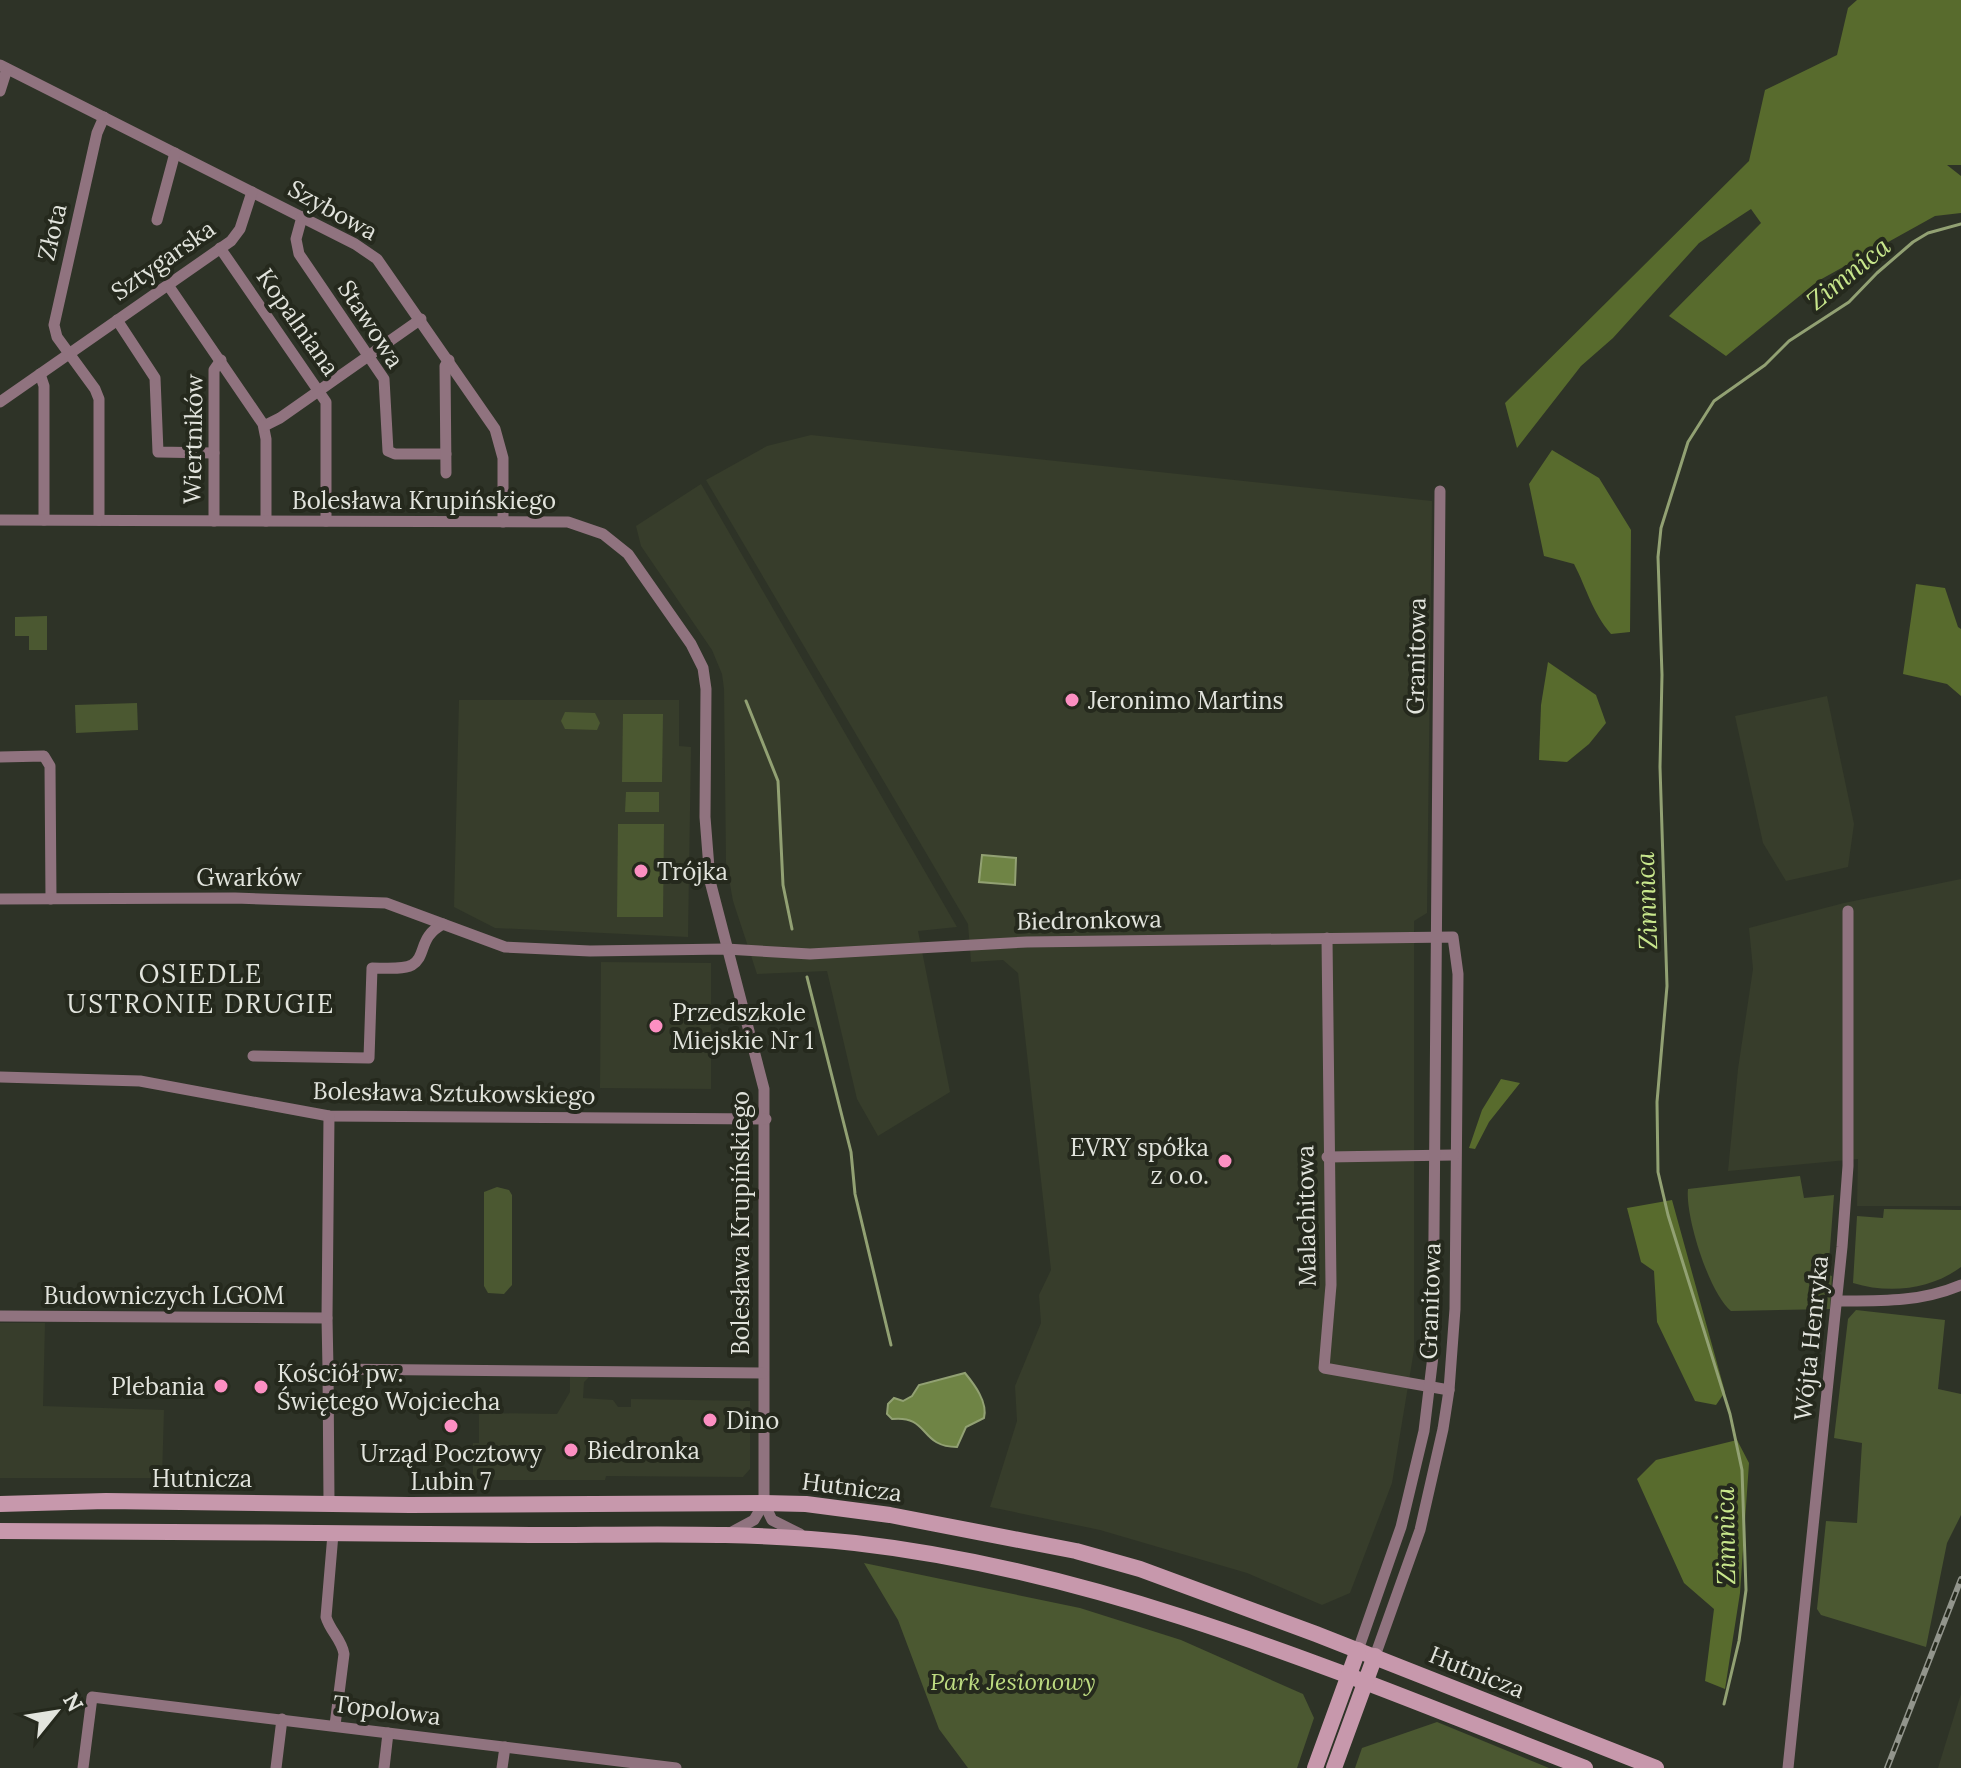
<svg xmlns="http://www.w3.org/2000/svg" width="1961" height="1768" viewBox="0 0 1961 1768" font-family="Lora,serif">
<rect width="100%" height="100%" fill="#2e3327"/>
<g fill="#373d2b">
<polygon points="811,435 1432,501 1427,913 1414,921 1414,1350 1392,1483 1350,1593 1322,1605 1247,1573 1100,1530 990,1507 1017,1421 1015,1386 1041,1323 1039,1295 1051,1270 1018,973 1003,960 971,962 968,924 706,480 767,446"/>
<polygon points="701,484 957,927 918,931 950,1092 878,1136 857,1099 827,971 757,974 733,901 726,862 724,689 722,674 712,650 641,546 636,526"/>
<polygon points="1827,696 1854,824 1848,867 1786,881 1763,843 1735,716"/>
<polygon points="459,700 679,700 679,746 691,747 688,937 495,928 454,907"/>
<polygon points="1961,879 1961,1206 1857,1206 1858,1159 1728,1171 1738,1069 1753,969 1749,928 1844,903"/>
<polygon points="601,962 711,963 711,1089 600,1088"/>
<polygon points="0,1323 45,1323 43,1406 164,1410 162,1478 0,1478"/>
<polygon points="570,1376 589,1377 584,1382 583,1398 613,1400 618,1407 631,1407 631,1399 750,1401 750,1469 743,1477 606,1476 605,1480 473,1480 473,1443 479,1443 479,1413 557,1414 570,1392"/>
<polygon points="1961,1694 1961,1768 1938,1768"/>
</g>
<g fill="#4b5831">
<polygon points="47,616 47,650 29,650 29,636 15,636 15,617"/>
<polygon points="137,703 138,730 76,733 75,705"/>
<polygon points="565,712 595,713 600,723 597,730 565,729 561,721"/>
<polygon points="623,714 663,714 662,782 622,782"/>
<polygon points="626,792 659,792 659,812 625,812"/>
<polygon points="618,824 664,824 663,917 617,917"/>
<path d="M1800,1176L1804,1198L1834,1195L1828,1275L1832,1276L1830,1309L1731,1311C1709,1293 1685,1216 1688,1189Z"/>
<polygon points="497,1187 509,1190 512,1195 512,1285 504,1294 488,1293 484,1286 484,1192"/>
<path d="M1884,1209L1961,1210V1267C1930,1290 1889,1294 1853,1283L1857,1216L1883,1218Z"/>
<polygon points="1856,1310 1945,1320 1938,1389 1961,1394 1961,1515 1947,1543 1926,1647 1821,1615 1817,1609 1826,1521 1857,1523 1862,1443 1834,1438 1848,1319"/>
<polygon points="864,1563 1080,1608 1181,1640 1303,1694 1314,1718 1297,1768 968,1768 939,1729 898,1620"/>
<polygon points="1437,1722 1549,1768 1355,1768 1362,1748"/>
</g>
<g fill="#586b2d">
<polygon points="1857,0 1961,0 1961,165 1947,165 1961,176 1961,213 1935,216 1818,281 1726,356 1669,316 1761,223 1751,209 1699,243 1613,338 1581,366 1517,448 1505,403 1749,161 1765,90 1837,55 1848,8"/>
<path d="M1552,450L1599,478L1631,530L1630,632L1611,634C1592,612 1587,589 1574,564L1544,556L1529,484Z"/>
<polygon points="1916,584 1945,588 1958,627 1961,629 1961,696 1947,684 1903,674"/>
<polygon points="1548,662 1596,695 1606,723 1589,744 1567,762 1539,760 1541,705"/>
<polygon points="1501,1079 1520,1083 1489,1122 1475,1149 1469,1148 1482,1110"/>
<polygon points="1672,1200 1725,1392 1716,1405 1695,1401 1657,1322 1654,1271 1641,1262 1627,1208"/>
<polygon points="1737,1440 1749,1463 1740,1593 1725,1689 1705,1681 1714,1609 1684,1583 1637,1479 1656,1460"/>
</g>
<g fill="#6f8445" stroke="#92a173" stroke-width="2">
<polygon points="982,855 1016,858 1015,885 979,882"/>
<path d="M965,1373C974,1384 988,1402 984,1418L966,1427L957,1447C919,1447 930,1415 892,1419L887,1414L888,1404L894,1398L903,1401L912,1396L919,1385Z"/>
</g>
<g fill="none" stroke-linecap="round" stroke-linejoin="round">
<g stroke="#92a173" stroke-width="3">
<polyline points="746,701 778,781 783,885 792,929"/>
<polyline points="807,977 851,1152 855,1194 891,1345"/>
<polyline points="1724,1704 1739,1641 1746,1590 1742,1470 1730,1414 1668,1215 1658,1172 1657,1102 1667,986 1660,767 1662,675 1658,557 1661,528 1688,442 1714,401 1765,365 1789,341 1849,302 1877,273 1913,242 1928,233 1961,224"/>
</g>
<g stroke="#90737f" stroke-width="11">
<polyline points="0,65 355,244 377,259 495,429 503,458 503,522"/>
<polyline points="0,91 7,69"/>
<polyline points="302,217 296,239 299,254 384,379 388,451 395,454 446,454"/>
<polyline points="157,220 175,153"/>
<polyline points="220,248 326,402 326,521"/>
<polyline points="168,285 263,424 266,439 266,521"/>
<polyline points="117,320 155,378 158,452 214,453"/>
<polyline points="40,374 44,386 44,520"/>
<polyline points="0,402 231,241 240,229 252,192"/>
<polyline points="264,426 280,418 421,319"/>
<polyline points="446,473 445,366 449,360"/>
<polyline points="0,520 568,522 603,534 628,554 691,644 703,668 706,689 705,817 710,881 764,1089 764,1503 772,1520 800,1534"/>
<polyline points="99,520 99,399 95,389 57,337 54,325 97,133 104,117"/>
<polyline points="214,521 214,370 221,360"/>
<polyline points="0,757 44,756 50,766 51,899"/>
<polyline points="0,899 235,898 386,903 505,947 590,951 726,949 810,954 1027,942 1453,937 1458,974 1455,1309 1449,1390 1443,1429 1420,1530 1375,1656"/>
<polyline points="1327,938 1331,1285 1324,1368 1449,1390"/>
<path d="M253,1056L369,1058L372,968C383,968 402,970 412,965C427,956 418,937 443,924"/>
<polyline points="0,1077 140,1081 329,1116 766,1119"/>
<polyline points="1327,1157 1454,1155"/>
<path d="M1839,1301C1882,1301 1921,1302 1961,1285"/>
<polyline points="0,1316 327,1318 328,1369 763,1373"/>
<polyline points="327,1318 329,1116"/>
<polyline points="328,1369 329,1502"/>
<polyline points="730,1533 754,1520 764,1503"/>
<path d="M333,1534L326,1617C330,1631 342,1640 344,1654L335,1725"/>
<polyline points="1358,1650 1401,1527 1424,1431 1433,1356 1440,491"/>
<polyline points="83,1768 92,1697 676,1768"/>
<polyline points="276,1768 282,1719"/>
<polyline points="384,1768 388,1733"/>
<polyline points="502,1768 505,1747"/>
<polyline points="1788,1768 1842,1247 1848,1166 1848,911"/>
</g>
<g stroke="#c798ac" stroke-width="16">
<polyline points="0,1504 106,1501 410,1505 764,1503 806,1504 890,1515 1076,1551 1140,1569 1316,1634 1656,1768"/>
<path d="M0,1531C177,1532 353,1533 530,1535C638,1535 748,1531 855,1543C1110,1572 1348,1676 1585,1768"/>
<polyline points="1315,1768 1358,1650"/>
<polyline points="1334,1768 1375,1656"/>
</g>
<g stroke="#92958c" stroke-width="6">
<polyline id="rail" points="1887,1768 1961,1579"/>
</g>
<use href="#rail" stroke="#25291d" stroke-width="3" stroke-dasharray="9" stroke-linecap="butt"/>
</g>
<g fill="#fc8fc2" stroke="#25291d" stroke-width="3">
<circle cx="1072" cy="700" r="8"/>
<circle cx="641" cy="871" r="8"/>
<circle cx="656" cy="1026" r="8"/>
<circle cx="1225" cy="1161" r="8"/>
<circle cx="221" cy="1386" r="8"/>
<circle cx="261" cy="1387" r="8"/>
<circle cx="710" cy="1420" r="8"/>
<circle cx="451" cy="1426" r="8"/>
<circle cx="571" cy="1450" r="8"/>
</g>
<g text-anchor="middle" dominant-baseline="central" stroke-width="8" stroke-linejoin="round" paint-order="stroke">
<g font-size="24" fill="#e2e4dd" stroke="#25291d">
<text transform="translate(333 210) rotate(29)">Szybowa</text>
<text transform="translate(52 232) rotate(-77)">Złota</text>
<text transform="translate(163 260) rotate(-35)">Sztygarska</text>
<text transform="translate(298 322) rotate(55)">Kopalniana</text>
<text transform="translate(371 324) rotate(57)">Stawowa</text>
<text transform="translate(193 439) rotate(-89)">Wiertników</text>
<text x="424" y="500">Bolesława Krupińskiego</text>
<text transform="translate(1416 656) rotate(-89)">Granitowa</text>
<text x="249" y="877">Gwarków</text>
<text transform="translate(1089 920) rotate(-1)">Biedronkowa</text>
<text transform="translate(454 1093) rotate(1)">Bolesława Sztukowskiego</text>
<text transform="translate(1306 1216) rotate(-91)">Malachitowa</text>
<text transform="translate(740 1223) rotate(-90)">Bolesława Krupińskiego</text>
<text x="164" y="1295">Budowniczych LGOM</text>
<text transform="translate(1430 1301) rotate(-88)">Granitowa</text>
<text transform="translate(1811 1338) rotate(-84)">Wójta Henryka</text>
<text x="202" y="1478">Hutnicza</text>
<text transform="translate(852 1487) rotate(7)">Hutnicza</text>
<text transform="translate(1477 1672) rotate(22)">Hutnicza</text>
<text transform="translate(387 1710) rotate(7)">Topolowa</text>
</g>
<g font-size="24" fill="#e2e4dd" stroke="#25291d" text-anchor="start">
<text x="1088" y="700">Jeronimo Martins</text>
<text x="657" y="871">Trójka</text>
<text x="672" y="1012">Przedszkole<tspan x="672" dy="28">Miejskie Nr 1</tspan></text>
<text x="1209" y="1147" text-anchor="end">EVRY spółka<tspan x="1209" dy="28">z o.o.</tspan></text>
<text x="277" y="1373">Kościół pw.<tspan x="277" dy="28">Świętego Wojciecha</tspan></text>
<text x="205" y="1386" text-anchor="end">Plebania</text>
<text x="726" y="1420">Dino</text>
<text x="587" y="1450">Biedronka</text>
<text x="451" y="1453" text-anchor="middle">Urząd Pocztowy<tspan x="451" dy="28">Lubin 7</tspan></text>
</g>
<g font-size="24" font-style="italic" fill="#bddb81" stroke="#25291d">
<text x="1013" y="1681">Park Jesionowy</text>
</g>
<g font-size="26" font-style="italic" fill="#c8e78c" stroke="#25291d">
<text transform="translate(1848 273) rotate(-39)">Zimnica</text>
<text transform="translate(1646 901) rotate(-92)">Zimnica</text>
<text transform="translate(1725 1536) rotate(-91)">Zimnica</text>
</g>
<g font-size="26" letter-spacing="2" fill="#e2e4dd" stroke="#25291d">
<text x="201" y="973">OSIEDLE<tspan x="201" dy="30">USTRONIE DRUGIE</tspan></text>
</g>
</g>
<g transform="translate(56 1712) rotate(60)" stroke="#25291d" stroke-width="6" paint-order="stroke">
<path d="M0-6L14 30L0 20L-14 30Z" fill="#e2e4dd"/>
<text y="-12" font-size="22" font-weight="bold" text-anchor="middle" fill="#e2e4dd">N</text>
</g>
</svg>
